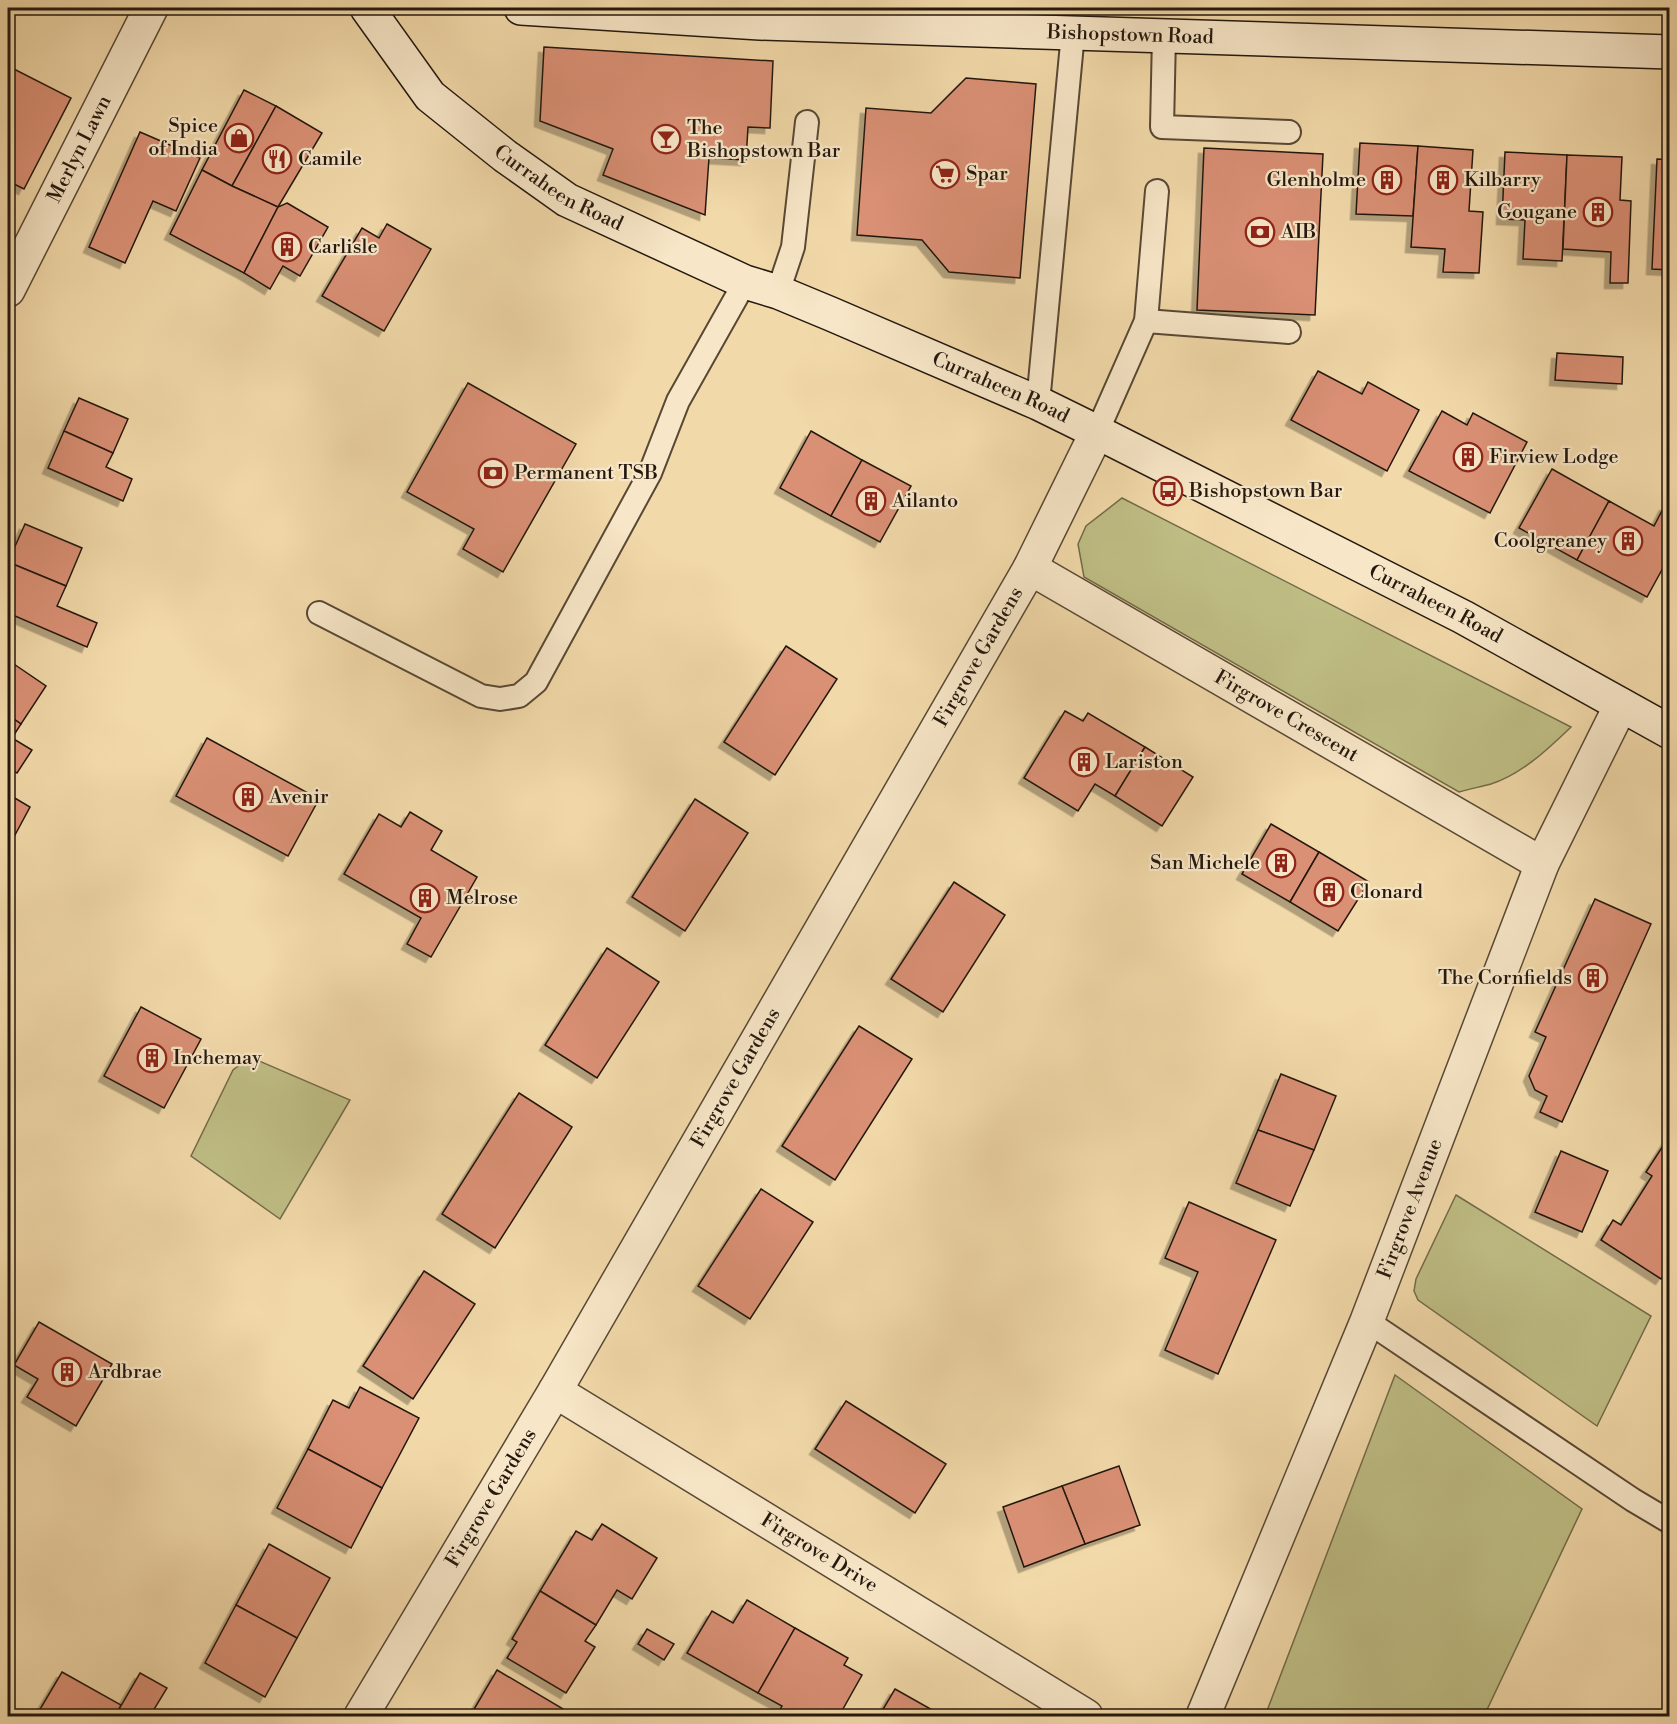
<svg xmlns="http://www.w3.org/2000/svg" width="1677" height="1724" viewBox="0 0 1677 1724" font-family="'Libre Bodoni',serif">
<defs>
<filter id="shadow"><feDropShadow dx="-5.5" dy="5.5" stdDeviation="0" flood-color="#0004"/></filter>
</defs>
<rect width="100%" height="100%" fill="#f2d9a9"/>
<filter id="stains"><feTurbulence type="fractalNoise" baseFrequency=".00333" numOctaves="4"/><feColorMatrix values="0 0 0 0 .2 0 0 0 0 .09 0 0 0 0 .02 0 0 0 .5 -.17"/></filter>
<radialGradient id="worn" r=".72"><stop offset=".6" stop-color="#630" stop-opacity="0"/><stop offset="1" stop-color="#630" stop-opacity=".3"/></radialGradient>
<g fill="#bfbe85" stroke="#726b4a" stroke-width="1.5">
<path d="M1122,498L1571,727C1548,749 1522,774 1491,784C1480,787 1469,789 1459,792L1084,577L1078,544L1086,526Z"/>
<polygon points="250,1057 350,1100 280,1219 191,1156 233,1070"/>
<polygon points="1456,1195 1651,1316 1597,1426 1418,1300 1414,1291 1416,1279"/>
<polygon points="1395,1375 1582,1509 1484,1716 1265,1716"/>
</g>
<g fill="#da9074" stroke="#24180e" stroke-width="1.5" filter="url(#shadow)">
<polygon points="544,47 773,61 770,128 748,127 746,160 709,158 705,215 603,175 613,149 540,121"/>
<polygon points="8,66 71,98 24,189 8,181"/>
<polygon points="966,78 1036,84 1020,278 949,272 922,240 857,235 866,108 931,113"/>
<polygon points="244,90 276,106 232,186 202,170"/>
<polygon points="276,106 322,133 278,207 232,186"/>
<polygon points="140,132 200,158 176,211 153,201 125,263 89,247"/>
<polygon points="1360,143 1418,146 1413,216 1356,214"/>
<polygon points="1418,146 1473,150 1469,211 1483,212 1479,273 1443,272 1445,249 1411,247"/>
<polygon points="1204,148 1323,154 1315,315 1197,310"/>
<polygon points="1505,152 1567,155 1562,261 1523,259 1525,220 1502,219"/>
<polygon points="1567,155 1622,157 1620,200 1631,201 1628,283 1610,283 1611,252 1563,249"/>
<polygon points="1657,159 1670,160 1670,270 1652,269"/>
<polygon points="202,170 232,186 278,207 244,273 170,234"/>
<polygon points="287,203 328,227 300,276 283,266 270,289 244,273 278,207"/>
<polygon points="387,224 431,249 384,331 322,296 362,228 379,238"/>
<polygon points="1557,353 1623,357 1622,384 1555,380"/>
<polygon points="1318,371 1362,394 1368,382 1419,410 1387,471 1291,420"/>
<polygon points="468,383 576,444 503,572 463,549 474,529 407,492"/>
<polygon points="79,398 128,419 113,453 64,431"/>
<polygon points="1442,411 1467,425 1473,413 1527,442 1490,513 1409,471"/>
<polygon points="64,431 113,453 106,467 132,479 123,501 48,468"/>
<polygon points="811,431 862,460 831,516 780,488"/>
<polygon points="862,460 911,486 880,542 831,516"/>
<polygon points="1552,469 1609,501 1577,560 1519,528"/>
<polygon points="1609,501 1654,526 1665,505 1670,507 1670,555 1647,597 1577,560"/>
<polygon points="25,524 82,548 66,586 8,562"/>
<polygon points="8,562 66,586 57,606 97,623 87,647 8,613"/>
<polygon points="786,646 837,679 775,775 724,742"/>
<polygon points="8,660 46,686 21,724 8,715"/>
<polygon points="1065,711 1083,721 1088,713 1145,747 1115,796 1095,784 1078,811 1024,778"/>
<polygon points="8,715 21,724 12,738 32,750 17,773 8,767"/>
<polygon points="207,738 319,799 288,856 176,796"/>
<polygon points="1145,747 1193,777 1162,826 1115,796"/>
<polygon points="8,794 30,807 8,848"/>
<polygon points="695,799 748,833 685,931 632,897"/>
<polygon points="410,812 442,831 431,850 477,877 431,957 407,944 421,918 344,874 379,814 401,827"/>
<polygon points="1271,824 1319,852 1290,902 1242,874"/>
<polygon points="1319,852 1369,882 1338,931 1290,902"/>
<polygon points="954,882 1005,915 943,1012 891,979"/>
<polygon points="1595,899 1651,924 1562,1122 1540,1112 1547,1096 1535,1090 1529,1076 1546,1037 1535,1032"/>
<polygon points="607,948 659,982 597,1078 545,1045"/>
<polygon points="141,1007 201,1039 164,1108 104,1076"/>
<polygon points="859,1026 912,1059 835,1180 782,1146"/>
<polygon points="1281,1074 1336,1096 1314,1150 1258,1130"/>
<polygon points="519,1093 572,1127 495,1248 442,1214"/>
<polygon points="1258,1130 1314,1150 1290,1206 1236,1183"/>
<polygon points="1670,1135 1670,1266 1661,1279 1601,1240 1613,1220 1621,1225 1652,1176 1646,1172"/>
<polygon points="1561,1151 1608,1171 1582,1232 1535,1212"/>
<polygon points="761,1189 813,1222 750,1319 698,1286"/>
<polygon points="1189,1202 1276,1240 1218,1374 1165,1350 1198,1272 1165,1258"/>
<polygon points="424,1271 475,1304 413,1399 363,1366"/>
<polygon points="39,1322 112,1364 76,1426 27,1397 38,1379 14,1365"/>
<polygon points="360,1387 419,1418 382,1488 308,1449 333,1400 349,1408"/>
<polygon points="846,1401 946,1464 915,1513 815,1449"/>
<polygon points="308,1449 382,1488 351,1548 277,1508"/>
<polygon points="1119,1466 1140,1525 1085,1544 1062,1486"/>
<polygon points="1062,1486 1085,1544 1024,1567 1003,1507"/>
<polygon points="602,1524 657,1558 632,1599 617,1590 596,1625 540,1591 576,1531 592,1540"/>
<polygon points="269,1544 330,1578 297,1638 236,1605"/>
<polygon points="540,1591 596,1625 585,1641 595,1647 566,1693 507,1658 517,1642 512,1639"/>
<polygon points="747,1600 795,1628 758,1693 687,1653 712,1611 733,1623"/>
<polygon points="236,1605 297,1638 265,1697 205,1663"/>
<polygon points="795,1628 848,1658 844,1665 862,1675 839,1716 779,1716 777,1715 782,1706 758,1693"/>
<polygon points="647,1629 674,1644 664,1660 638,1644"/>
<polygon points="497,1670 575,1716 470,1716"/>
<polygon points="62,1672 121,1705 115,1716 36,1716"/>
<polygon points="140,1673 167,1688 150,1716 115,1716"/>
<polygon points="895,1689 943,1716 879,1716"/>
</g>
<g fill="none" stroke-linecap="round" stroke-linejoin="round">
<g stroke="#584835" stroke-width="26">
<g id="lane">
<polyline points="1164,36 1162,127 1289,132"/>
<polyline points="778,292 793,247 807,122"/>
<polyline points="1146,321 1289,332"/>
<polyline points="1038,403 1073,33"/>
<polyline points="1097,432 1146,321 1157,191"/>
<polyline points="319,613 481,696 500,699 519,696 536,682 650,473 678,401 745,282"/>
<polyline points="1367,1321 1633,1500 1670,1522"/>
</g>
</g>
<g stroke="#584835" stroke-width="36">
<g id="street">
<path id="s1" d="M8,290L151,8"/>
<path id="s2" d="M1030,568L1542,864"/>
<path id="s3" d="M555,1391L1086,1716"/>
<path id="s4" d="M361,1716L555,1391L1030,568L1097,432"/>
<path id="s5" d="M1203,1716L1367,1321L1542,864L1621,705"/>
</g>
</g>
<g stroke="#24180e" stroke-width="36">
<g id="secondary">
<path id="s6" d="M367,8L430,96L505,156L567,200L745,282L778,292L831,314L1038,403L1097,432L1463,617L1670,732"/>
<path id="s7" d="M521,8L760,23L1670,52"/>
</g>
</g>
<use href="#lane" stroke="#f7e6c7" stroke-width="22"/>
<use href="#street" stroke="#f7e6c7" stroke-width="33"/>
<use href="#secondary" stroke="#f7e6c7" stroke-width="33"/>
</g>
<defs>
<g id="shop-ring" transform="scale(1.5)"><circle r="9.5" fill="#f7e6c7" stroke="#8f2418" stroke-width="1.5"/><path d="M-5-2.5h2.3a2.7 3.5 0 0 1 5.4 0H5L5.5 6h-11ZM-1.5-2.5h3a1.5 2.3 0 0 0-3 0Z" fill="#8f2418"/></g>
<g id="bar-ring" transform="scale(1.5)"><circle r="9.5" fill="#f7e6c7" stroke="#8f2418" stroke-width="1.5"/><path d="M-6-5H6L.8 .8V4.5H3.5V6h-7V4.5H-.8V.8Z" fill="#8f2418"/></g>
<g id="restaurant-ring" transform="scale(1.5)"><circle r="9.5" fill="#f7e6c7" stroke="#8f2418" stroke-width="1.5"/><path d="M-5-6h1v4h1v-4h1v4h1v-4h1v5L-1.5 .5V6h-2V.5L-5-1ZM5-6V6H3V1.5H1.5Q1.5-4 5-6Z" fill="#8f2418"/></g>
<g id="supermarket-ring" transform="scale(1.5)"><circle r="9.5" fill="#f7e6c7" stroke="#8f2418" stroke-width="1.5"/><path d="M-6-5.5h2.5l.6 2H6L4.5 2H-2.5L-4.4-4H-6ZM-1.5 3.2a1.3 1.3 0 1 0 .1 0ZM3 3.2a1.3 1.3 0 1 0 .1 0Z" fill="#8f2418"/></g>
<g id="building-ring" transform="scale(1.5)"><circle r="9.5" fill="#f7e6c7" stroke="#8f2418" stroke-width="1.5"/><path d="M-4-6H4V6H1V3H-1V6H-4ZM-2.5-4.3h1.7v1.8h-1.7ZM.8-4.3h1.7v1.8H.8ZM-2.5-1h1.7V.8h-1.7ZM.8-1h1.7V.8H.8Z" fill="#8f2418"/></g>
<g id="bank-ring" transform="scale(1.5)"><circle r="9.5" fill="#f7e6c7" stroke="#8f2418" stroke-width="1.5"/><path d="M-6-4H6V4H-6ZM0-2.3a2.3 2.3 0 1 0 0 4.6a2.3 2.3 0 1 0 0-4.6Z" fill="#8f2418"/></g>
<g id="bus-ring" transform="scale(1.5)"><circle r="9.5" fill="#f7e6c7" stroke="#8f2418" stroke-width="1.5"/><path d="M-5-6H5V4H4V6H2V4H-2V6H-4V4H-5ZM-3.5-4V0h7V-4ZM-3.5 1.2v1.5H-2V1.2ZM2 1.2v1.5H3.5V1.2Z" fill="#8f2418"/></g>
</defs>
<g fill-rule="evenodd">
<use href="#shop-ring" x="239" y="138"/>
<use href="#bar-ring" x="666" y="139"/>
<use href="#restaurant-ring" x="277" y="159"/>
<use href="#supermarket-ring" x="945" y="174"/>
<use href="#building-ring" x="1387" y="180"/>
<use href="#building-ring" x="1443" y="180"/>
<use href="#building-ring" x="1598" y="212"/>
<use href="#bank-ring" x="1260" y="232"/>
<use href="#building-ring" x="287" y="247"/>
<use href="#building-ring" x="1468" y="457"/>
<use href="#bank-ring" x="493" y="473"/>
<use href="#bus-ring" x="1168" y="491"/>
<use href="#building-ring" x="871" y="501"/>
<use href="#building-ring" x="1628" y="541"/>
<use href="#building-ring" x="1084" y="762"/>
<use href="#building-ring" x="248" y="797"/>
<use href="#building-ring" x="1281" y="863"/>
<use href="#building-ring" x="1329" y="892"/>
<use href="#building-ring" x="425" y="898"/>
<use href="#building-ring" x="1593" y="978"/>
<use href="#building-ring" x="152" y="1058"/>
<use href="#building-ring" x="67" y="1372"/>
</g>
<g text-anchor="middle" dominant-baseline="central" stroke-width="4.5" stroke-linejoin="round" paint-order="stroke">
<g font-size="20" fill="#24180e" stroke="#f7e6c7">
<text stroke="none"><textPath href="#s7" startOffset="610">Bishopstown Road</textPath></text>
<text stroke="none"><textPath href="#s1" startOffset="158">Merlyn Lawn</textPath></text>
<text stroke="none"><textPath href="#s6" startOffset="267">Curraheen Road</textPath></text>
<text stroke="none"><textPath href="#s6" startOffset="753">Curraheen Road</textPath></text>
<text stroke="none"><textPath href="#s6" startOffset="1239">Curraheen Road</textPath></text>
<text stroke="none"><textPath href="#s4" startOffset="1226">Firgrove Gardens</textPath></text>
<text stroke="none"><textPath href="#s2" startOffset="296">Firgrove Crescent</textPath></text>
<text stroke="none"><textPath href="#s4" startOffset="740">Firgrove Gardens</textPath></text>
<text stroke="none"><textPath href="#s5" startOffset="548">Firgrove Avenue</textPath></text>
<text stroke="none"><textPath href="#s4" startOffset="254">Firgrove Gardens</textPath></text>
<text stroke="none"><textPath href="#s3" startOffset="310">Firgrove Drive</textPath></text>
</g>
<g font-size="20" fill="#24180e" stroke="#f7e6c7" text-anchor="start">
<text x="218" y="126" text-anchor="end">Spice<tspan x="218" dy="23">of India</tspan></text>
<text x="687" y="128">The<tspan x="687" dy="23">Bishopstown Bar</tspan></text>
<text x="298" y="159">Camile</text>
<text x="966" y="174">Spar</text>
<text x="1366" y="180" text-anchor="end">Glenholme</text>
<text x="1464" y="180">Kilbarry</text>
<text x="1577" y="212" text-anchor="end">Gougane</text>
<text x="1281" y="232">AIB</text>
<text x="308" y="247">Carlisle</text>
<text x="1489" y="457">Firview Lodge</text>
<text x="514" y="473">Permanent TSB</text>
<text x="1189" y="491">Bishopstown Bar</text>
<text x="892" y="501">Ailanto</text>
<text x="1607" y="541" text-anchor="end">Coolgreaney</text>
<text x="1105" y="762">Lariston</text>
<text x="269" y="797">Avenir</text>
<text x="1260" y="863" text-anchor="end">San Michele</text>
<text x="1350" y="892">Clonard</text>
<text x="446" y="898">Melrose</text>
<text x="1572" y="978" text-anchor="end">The Cornfields</text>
<text x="173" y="1058">Inchemay</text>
<text x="88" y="1372">Ardbrae</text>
</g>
</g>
<rect width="1677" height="1724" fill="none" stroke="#f2d9a9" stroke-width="30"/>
<rect x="9" y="9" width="1659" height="1706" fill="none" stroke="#24180e" stroke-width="3"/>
<rect x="15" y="15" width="1647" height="1694" fill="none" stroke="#24180e" stroke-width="1.5"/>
<rect width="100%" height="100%" filter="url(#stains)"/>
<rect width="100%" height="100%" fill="url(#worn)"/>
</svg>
